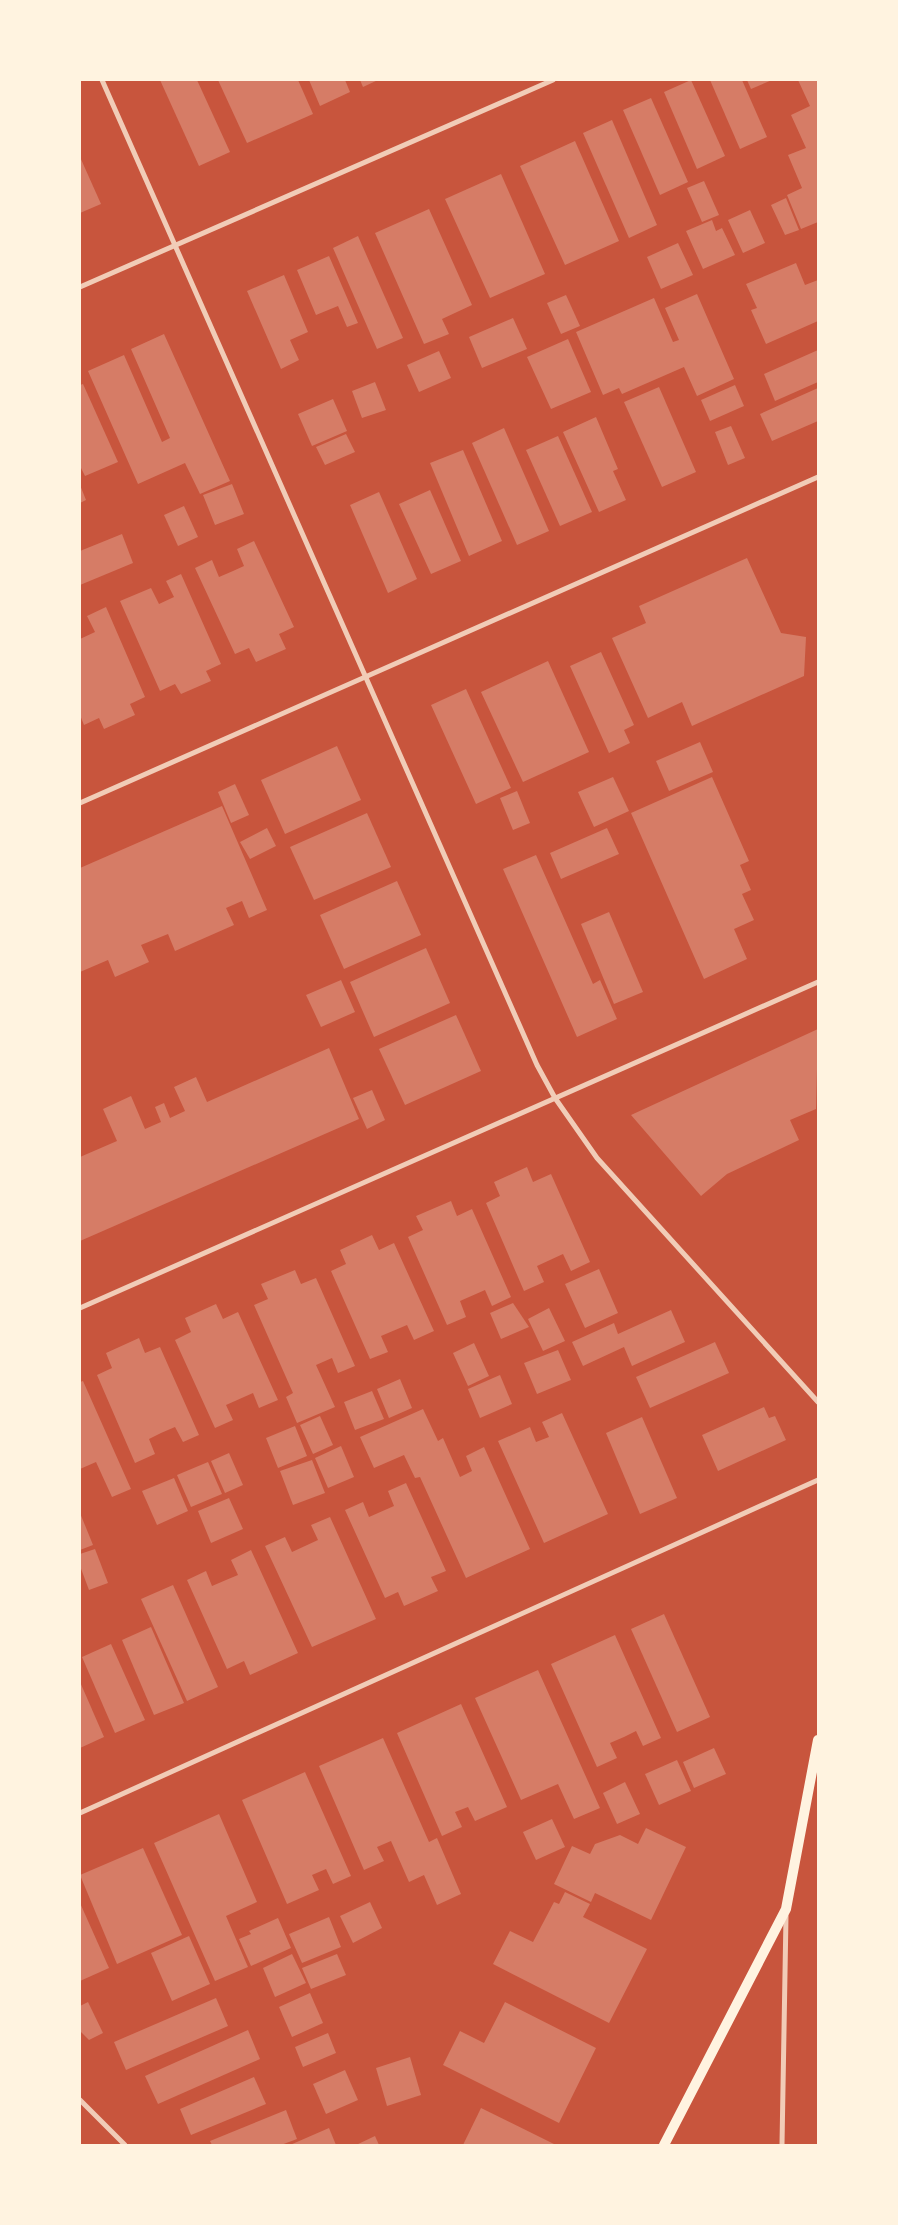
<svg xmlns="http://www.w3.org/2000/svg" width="898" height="2225" viewBox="0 0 898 2225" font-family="Overpass,sans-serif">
<rect width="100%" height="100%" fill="#c8553d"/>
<g fill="#d67c66">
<polygon points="160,80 197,80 230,152 199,166"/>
<polygon points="218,80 298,80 313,114 247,143"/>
<polygon points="309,80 345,80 350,92 320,106"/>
<polygon points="360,80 378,80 363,87"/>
<polygon points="691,80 725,156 697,169 664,92"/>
<polygon points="710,80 742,80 767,137 740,149"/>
<polygon points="747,80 772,80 751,89"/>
<polygon points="798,80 818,80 818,222 801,229 787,195 802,188 788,155 806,148 791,115 810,106"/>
<polygon points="651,98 688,182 660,195 623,110"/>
<polygon points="612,120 657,225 629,238 583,133"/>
<polygon points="575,141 619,241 565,265 520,166"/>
<polygon points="80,157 101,204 80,213"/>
<polygon points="501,174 545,274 490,298 445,199"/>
<polygon points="704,181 719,215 702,222 687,188"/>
<polygon points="786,198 799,230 785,235 771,205"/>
<polygon points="429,209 472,305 442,319 449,334 424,344 375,233"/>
<polygon points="750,210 765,243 743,253 728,220"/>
<polygon points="712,220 716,231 722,228 735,255 703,269 686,231"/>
<polygon points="358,236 403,338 377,349 333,248"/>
<polygon points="678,243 693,275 661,289 647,257"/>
<polygon points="329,256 358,323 347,327 338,306 316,315 297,270"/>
<polygon points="796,263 805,285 818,280 818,321 766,344 751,310 757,308 746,284"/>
<polygon points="284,275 308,332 290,340 299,360 281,369 247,291"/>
<polygon points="697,294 734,379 697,396 684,367 622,394 619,388 603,395 576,332 654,298 673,342 679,340 665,308"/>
<polygon points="566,295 580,326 561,334 547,303"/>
<polygon points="513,318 527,349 482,368 469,337"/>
<polygon points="164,334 230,481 200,494 185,463 138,484 88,371 124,355 162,442 170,438 131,349"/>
<polygon points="568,339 591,392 551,409 527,357"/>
<polygon points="818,350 818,382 775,401 764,374"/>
<polygon points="439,351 451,378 419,392 407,365"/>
<polygon points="375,382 386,410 362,418 352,391"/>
<polygon points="83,384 118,462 85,476 80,466 80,385"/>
<polygon points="735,385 744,406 710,421 701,400"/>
<polygon points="659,387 696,472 662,487 624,402"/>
<polygon points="818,388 818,421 772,441 760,414"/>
<polygon points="333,399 347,431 312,446 298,414"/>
<polygon points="596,417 618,469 613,471 626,500 599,512 563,432"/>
<polygon points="731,426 745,458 728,465 715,432"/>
<polygon points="504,428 549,531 517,545 472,443"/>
<polygon points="346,434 355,452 325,465 316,447"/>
<polygon points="558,436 592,512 560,526 526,450"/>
<polygon points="463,450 502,541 469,556 430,463"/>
<polygon points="232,484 244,514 215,525 203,495"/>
<polygon points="80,485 86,500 80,503"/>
<polygon points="430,490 461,561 431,574 399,504"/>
<polygon points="379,492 417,579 388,593 350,505"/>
<polygon points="184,506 198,537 178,546 164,515"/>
<polygon points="122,534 133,563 80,585 80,551"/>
<polygon points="254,541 294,627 279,634 286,649 256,662 249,648 235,654 195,568 212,560 219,577 233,571 244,566 237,549"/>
<polygon points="747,558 781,633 806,637 804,676 692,726 682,702 648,718 612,638 646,623 639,606"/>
<polygon points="181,574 221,664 206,671 211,681 181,694 175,684 160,691 120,601 151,588 159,604 174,597 166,581"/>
<polygon points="106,607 145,697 130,704 135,715 104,729 99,718 84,725 80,715 80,639 95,632 87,616"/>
<polygon points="601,652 634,725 624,730 630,743 609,753 570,666"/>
<polygon points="548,661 589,752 523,782 481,692"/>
<polygon points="466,689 511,788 476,804 431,705"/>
<polygon points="700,742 713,772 669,791 656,761"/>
<polygon points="337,746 361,800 285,834 261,780"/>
<polygon points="613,777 629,811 594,827 578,792"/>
<polygon points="712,777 749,861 740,865 751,890 742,894 754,920 734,929 747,959 704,979 631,813"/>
<polygon points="235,784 249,815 231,823 218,792"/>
<polygon points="517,791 530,823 513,830 500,798"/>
<polygon points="222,806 267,910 249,918 242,901 226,908 234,925 175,951 168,934 141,945 149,962 115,977 108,960 80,972 80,868"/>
<polygon points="367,813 391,867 314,900 290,847"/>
<polygon points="267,828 276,846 250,859 240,842"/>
<polygon points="607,828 619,854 561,879 550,853"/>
<polygon points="536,855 593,984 600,980 617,1019 577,1037 503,869"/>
<polygon points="397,881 421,935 344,969 320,915"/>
<polygon points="609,912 643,992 614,1004 581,924"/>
<polygon points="426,948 450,1003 374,1037 350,982"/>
<polygon points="341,980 355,1012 321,1027 306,995"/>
<polygon points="456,1015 481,1071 405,1105 379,1049"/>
<polygon points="818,1029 816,1109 790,1120 799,1140 727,1174 701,1196 631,1115"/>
<polygon points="329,1048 359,1119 80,1241 80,1157 117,1141 103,1109 131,1096 145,1129 161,1122 155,1107 164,1103 170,1118 185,1111 174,1087 196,1077 207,1102"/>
<polygon points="372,1090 385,1120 367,1129 353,1098"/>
<polygon points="527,1167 533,1182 551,1174 590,1262 571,1271 563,1254 537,1266 544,1282 524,1291 486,1203 500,1196 494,1182"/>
<polygon points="451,1201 457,1216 472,1209 511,1297 492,1306 485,1290 460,1301 466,1317 447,1325 408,1237 423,1230 416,1216"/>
<polygon points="372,1235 379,1250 394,1243 434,1331 414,1340 407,1325 381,1336 388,1352 370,1359 331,1271 346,1264 340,1250"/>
<polygon points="599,1269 618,1313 585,1328 565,1284"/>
<polygon points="295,1270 301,1284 316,1278 355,1366 338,1373 332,1358 316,1365 335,1407 297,1423 286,1397 293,1393 254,1305 268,1299 261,1284"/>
<polygon points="513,1303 529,1327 501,1339 490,1313"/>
<polygon points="216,1304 223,1319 238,1312 278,1400 259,1408 253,1393 226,1405 233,1420 215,1428 175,1340 191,1332 185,1318"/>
<polygon points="549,1308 565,1341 543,1351 528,1319"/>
<polygon points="671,1310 685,1342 632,1366 624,1347 583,1366 572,1342 614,1323 618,1334"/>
<polygon points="139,1338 145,1353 160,1347 199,1435 183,1442 175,1427 161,1433 149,1439 155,1454 135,1463 97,1375 112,1368 106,1353"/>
<polygon points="715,1342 729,1373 650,1408 636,1377"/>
<polygon points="474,1343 489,1376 468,1386 453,1353"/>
<polygon points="558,1350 571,1380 537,1394 524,1363"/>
<polygon points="500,1375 512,1404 480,1418 468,1389"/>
<polygon points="400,1379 412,1408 389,1418 377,1389"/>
<polygon points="83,1381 131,1489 112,1497 96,1462 80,1469 80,1382"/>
<polygon points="372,1391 384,1419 355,1430 344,1402"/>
<polygon points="764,1407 769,1418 775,1416 786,1440 718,1471 702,1435"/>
<polygon points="423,1409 438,1441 443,1438 460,1477 472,1471 466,1456 484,1447 530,1549 466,1578 420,1477 415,1478 404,1455 374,1468 360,1437"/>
<polygon points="562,1413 608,1514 544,1543 498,1441 530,1427 536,1442 549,1437 542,1422"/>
<polygon points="320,1416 333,1445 313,1454 300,1425"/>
<polygon points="642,1417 677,1498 640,1514 606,1433"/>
<polygon points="295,1426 307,1456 278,1468 266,1438"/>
<polygon points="341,1446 354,1477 328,1488 315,1458"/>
<polygon points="229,1453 243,1485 225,1493 211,1461"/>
<polygon points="312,1460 325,1493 293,1505 280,1471"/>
<polygon points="208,1462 222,1494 191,1507 177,1475"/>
<polygon points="174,1478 188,1511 157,1525 142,1491"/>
<polygon points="406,1483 446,1571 431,1577 438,1591 404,1606 398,1592 385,1598 345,1510 363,1502 369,1517 394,1506 388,1491"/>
<polygon points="229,1498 243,1529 211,1543 198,1511"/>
<polygon points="80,1513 93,1545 80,1550"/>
<polygon points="330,1517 376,1619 312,1647 265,1546 285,1537 292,1552 318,1540 311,1525"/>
<polygon points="95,1549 108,1583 89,1590 80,1566 80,1554"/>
<polygon points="251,1550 298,1653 250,1675 244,1661 227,1669 187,1580 206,1571 212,1586 226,1580 238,1575 231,1560"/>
<polygon points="173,1585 218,1687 187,1701 141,1599"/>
<polygon points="664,1614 710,1717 677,1732 631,1629"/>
<polygon points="151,1627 184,1703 154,1715 122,1640"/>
<polygon points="615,1635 661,1738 643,1746 636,1731 624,1737 610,1743 617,1758 597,1767 551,1664"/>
<polygon points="111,1644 145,1720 115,1733 82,1657"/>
<polygon points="538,1670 600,1808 574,1819 558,1784 521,1800 475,1698"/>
<polygon points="80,1682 104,1737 80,1748"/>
<polygon points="461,1704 507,1807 475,1821 468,1807 455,1812 462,1827 442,1836 397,1733"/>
<polygon points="383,1738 429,1842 437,1838 461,1894 437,1905 424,1875 409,1882 391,1841 377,1847 384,1861 364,1870 319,1766"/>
<polygon points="714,1748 726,1774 694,1788 683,1762"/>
<polygon points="677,1760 691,1791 659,1805 645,1774"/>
<polygon points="305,1772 351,1876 333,1884 326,1869 312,1875 319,1890 287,1904 242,1800"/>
<polygon points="625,1782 640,1814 617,1824 603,1793"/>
<polygon points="219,1814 257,1902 226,1916 248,1967 215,1981 154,1843"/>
<polygon points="552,1819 565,1847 536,1860 523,1832"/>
<polygon points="646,1828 686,1847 651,1920 595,1893 591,1902 554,1884 572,1846 590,1854 595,1844 620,1835 638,1844"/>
<polygon points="143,1848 182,1935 117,1964 80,1875"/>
<polygon points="565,1892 590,1904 583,1917 647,1949 609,2023 493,1964 510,1931 533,1942 554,1902 559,1904"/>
<polygon points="370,1902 382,1928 353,1943 340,1916"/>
<polygon points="80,1903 109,1968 80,1981"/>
<polygon points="329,1917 341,1947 302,1963 289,1934"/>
<polygon points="278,1918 291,1948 251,1966 239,1939 251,1934 249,1931"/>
<polygon points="189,1936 210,1984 172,2001 151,1953"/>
<polygon points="292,1954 306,1983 275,1997 263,1968"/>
<polygon points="337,1954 346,1975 311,1989 302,1968"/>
<polygon points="310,1993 323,2023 292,2037 279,2007"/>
<polygon points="216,1998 228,2026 126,2070 114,2042"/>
<polygon points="88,2002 103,2033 89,2040 80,2031 80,2006"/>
<polygon points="505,2002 596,2048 559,2123 443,2065 460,2031 484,2043"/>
<polygon points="248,2030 260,2059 158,2104 145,2076"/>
<polygon points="328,2033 336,2053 303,2067 295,2047"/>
<polygon points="410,2057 421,2095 387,2106 376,2068"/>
<polygon points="345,2070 358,2100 326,2114 313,2084"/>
<polygon points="254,2077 266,2104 191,2135 180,2109"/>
<polygon points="481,2108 556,2145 463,2145"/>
<polygon points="286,2110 297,2139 281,2145 212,2145 210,2141"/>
<polygon points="329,2128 336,2145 290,2145"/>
<polygon points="375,2136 379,2145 356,2145"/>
</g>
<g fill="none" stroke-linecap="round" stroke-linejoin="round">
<g stroke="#f1ccb7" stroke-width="5">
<polyline points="102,80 537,1065 555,1098 597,1158 818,1402"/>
<polyline points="80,287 553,80"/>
<polyline points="80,803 818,477"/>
<polyline points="80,1308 818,982"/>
<polyline points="80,1813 818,1480"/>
<polyline points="80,2100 125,2145"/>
<polyline points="782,2145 786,1916"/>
</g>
<polyline stroke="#fff3e0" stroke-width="10" points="664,2145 786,1909 818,1740"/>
</g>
<rect width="898" height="2225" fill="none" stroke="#fff3e0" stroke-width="162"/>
</svg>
